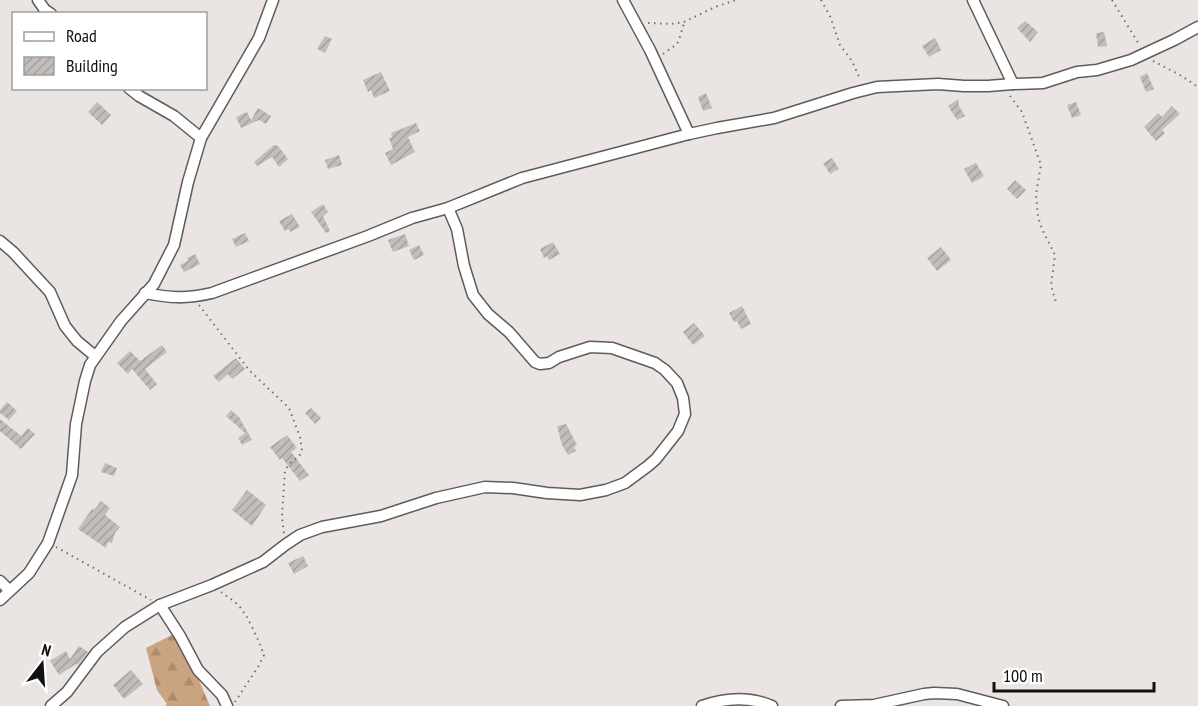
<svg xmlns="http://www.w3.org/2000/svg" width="1198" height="706" viewBox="0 0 1198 706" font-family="'PT Sans Narrow',sans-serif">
<defs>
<pattern id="forest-firs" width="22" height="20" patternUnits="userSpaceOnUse" patternTransform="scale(1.5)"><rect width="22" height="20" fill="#caa381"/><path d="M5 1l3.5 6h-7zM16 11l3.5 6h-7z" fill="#ac8b6e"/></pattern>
<pattern id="building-hatch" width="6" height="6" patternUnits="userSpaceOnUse" patternTransform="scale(1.5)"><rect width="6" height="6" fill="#c2bdba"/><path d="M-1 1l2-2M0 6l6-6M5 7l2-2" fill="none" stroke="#a6a19f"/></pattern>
</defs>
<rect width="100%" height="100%" fill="#eae5e2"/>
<polygon fill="url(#forest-firs)" points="174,634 181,639 210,706 165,706 167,704 157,690 146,648"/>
<g fill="url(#building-hatch)">
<polygon points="1025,21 1038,32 1030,42 1017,28"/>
<polygon points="1104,32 1107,46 1098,47 1096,33"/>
<polygon points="325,36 332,39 325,53 317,49"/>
<polygon points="935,38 941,50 929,57 922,46"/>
<polygon points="381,72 390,91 374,98 371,90 368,92 363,80"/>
<polygon points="1147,73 1154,89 1146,92 1140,77"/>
<polygon points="706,93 712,108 703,111 698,97"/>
<polygon points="958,99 959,106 965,116 957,120 948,106"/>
<polygon points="97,102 111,115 102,125 88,112"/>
<polygon points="1076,102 1081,115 1072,118 1067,105"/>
<polygon points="1172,106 1180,114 1162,130 1165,133 1156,141 1144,127 1158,113 1162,117"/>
<polygon points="258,108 271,116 266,124 259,120 241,128 236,117 247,112 251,120"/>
<polygon points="416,123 420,131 408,137 415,152 391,165 385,153 393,149 389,138 392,137 391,133"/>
<polygon points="274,145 278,146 288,159 279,167 272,157 257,166 254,162"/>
<polygon points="339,155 342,165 328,169 325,160"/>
<polygon points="832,158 839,169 830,174 823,163"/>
<polygon points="976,163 984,176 972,183 964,169"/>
<polygon points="1015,180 1026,190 1017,199 1007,189"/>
<polygon points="323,204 328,212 323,216 330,231 326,233 311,212"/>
<polygon points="292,214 300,227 290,232 289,229 285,231 279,221"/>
<polygon points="245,233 249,241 236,247 232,239"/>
<polygon points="405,234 409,246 393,252 388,240"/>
<polygon points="553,242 560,254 549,260 547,256 544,258 540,249"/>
<polygon points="419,245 424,255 414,260 409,250"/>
<polygon points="941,247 951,260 937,271 927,258"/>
<polygon points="195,254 200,264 184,272 180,265 188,261 187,258"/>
<polygon points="742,306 751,324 741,329 737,321 734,322 729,313"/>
<polygon points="694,323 705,336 693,345 683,332"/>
<polygon points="162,345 167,352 145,369 157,384 150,390 132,369 128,374 117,363 130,351 140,361"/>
<polygon points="236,358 245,369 232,379 228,374 219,382 213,376"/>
<polygon points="7,402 17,411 9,420 0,413 0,410"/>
<polygon points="311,408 321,418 315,424 305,413"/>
<polygon points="231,410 239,417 252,440 242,445 238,438 245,433 226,416"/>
<polygon points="0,419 21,436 28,428 35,434 21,449 0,431"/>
<polygon points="566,424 577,445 574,447 576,451 568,455 562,445 557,426"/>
<polygon points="287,435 297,448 291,452 309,475 300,481 282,458 280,460 270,447"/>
<polygon points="105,463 117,468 114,476 101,472"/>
<polygon points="247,490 266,505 252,526 232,510"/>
<polygon points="101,501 110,508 105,515 120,527 115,533 112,543 108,542 106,548 78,529 92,509 94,510"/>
<polygon points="303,556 308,566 294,574 288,563"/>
<polygon points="79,646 88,652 78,665 76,664 59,675 50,661 66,651 70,659"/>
<polygon points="131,670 143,684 124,699 113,685"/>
</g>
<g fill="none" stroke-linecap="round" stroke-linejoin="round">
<g stroke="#5f5c59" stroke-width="13">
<g id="minor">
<polyline points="38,0 45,10 51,14"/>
<polyline points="623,0 650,50 689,134"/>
<polyline points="973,0 1013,84"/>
<polyline points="129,88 139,96 174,116 201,138"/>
<polyline points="0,241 13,252 50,292 65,326 77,341 95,356"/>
<path d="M145,293C170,298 186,299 212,293L368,236L412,218L448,208L522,178L689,134L717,128L774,118L853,93L877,87L938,84L964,86H988L1013,84L1043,83L1077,72L1097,70L1131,60L1174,40L1198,27"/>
<polyline points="0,581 9,590"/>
<polyline points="0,600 29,573 48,543 72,475 76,424 85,381 90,365 121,321 154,284 174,245 188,182 201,138 259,38 273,0"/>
<polyline points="160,605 180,636 198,670 222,695 227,706"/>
<polyline points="51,706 67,692 97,652 125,627 160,605 212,585 263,562 285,545 300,535 322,527 381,516 436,498 485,487 513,488 547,493 580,495 606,490 625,483 648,466 656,459 678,431 685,414 683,398 677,383 665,370 655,363 612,348 590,347 559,357 549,363 540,364 535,362 509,332 488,314 473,295 464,266 457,229 448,208"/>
<path d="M702,706C725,698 749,696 772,706"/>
<polyline points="841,706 874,705 924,694 934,693 957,694 1003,706"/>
</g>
</g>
<g stroke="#73706e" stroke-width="2" stroke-dasharray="1.5 4.5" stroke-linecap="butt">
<polyline points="821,0 830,16 840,45 852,61 860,79"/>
<polyline points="1112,0 1140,46"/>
<polyline points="648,23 671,24 684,22 715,7 736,0"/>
<polyline points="663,54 677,44 679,40 684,23"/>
<polyline points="1153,61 1180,75 1198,87"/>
<polyline points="1010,96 1022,112 1041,165 1036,194 1038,217 1042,229 1055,255 1051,286 1056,302"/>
<polyline points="199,305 249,370 289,408 300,437 302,451 299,456 290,463 285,470 282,516 284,535"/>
<polyline points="56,547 151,600"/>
<path d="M221,592C226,596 232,599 237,604C247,613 259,641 264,655L258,667L235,702"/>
</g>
<use href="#minor" stroke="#fff" stroke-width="10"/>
</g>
<rect x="12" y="12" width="195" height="78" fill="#ffffff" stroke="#a09f9f" stroke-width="1.5"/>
<rect x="24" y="32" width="30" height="9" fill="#ffffff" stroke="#a09f9f" stroke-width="1.5"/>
<text x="66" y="42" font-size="18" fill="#11100f">Road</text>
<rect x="24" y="57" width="30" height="18" fill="url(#building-hatch)" stroke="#a09f9f" stroke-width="1.5"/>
<text x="66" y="72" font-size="18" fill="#11100f">Building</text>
<g transform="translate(42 664) rotate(17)" stroke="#ffffff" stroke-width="4.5" paint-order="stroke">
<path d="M0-4.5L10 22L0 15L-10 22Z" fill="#11100f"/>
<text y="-9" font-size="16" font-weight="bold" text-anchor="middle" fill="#11100f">N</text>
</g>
<path d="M994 682v9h160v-9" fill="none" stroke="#11100f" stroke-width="3"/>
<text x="1003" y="682" font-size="18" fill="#11100f" stroke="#ffffff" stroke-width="4.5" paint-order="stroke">100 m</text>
</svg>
